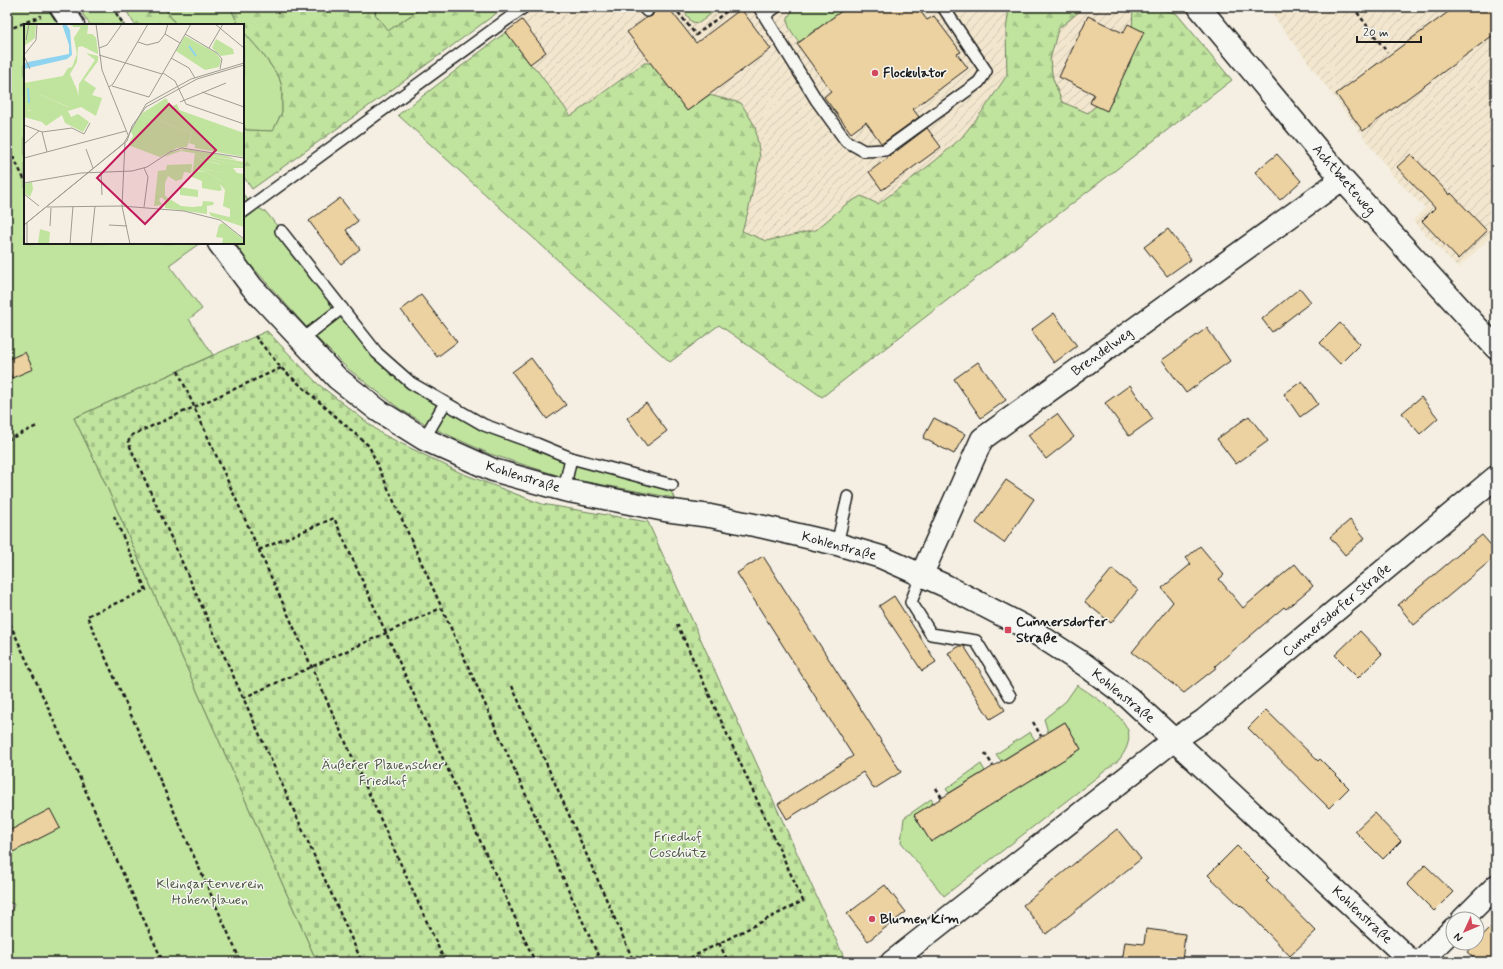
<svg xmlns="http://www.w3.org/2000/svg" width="1503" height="969" viewBox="0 0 1503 969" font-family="Mynerve,sans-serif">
<defs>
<pattern id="industrial-furrows" width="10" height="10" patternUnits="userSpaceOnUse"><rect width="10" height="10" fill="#f2e6ce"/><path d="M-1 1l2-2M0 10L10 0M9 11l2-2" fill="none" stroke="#cfc5b0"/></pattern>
<pattern id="forest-firs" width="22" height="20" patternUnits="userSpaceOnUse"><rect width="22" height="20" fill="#c0e49e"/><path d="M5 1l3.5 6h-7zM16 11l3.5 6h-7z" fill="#a4c388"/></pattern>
<pattern id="cemetery-stones" width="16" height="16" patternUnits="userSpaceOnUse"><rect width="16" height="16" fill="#c0e49e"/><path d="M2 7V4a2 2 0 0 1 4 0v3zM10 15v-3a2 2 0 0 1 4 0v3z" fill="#a4c388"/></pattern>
</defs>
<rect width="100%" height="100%" fill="#f4efe2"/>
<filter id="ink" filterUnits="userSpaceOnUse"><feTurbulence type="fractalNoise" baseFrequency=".025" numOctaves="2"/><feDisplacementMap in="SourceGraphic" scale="8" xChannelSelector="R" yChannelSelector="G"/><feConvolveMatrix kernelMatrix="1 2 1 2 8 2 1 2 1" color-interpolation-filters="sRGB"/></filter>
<g filter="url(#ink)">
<g fill="url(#industrial-furrows)">
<polygon points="523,7 1172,7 1232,80 822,397 719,325 670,362 398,115 527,14"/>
<polygon points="1267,7 1496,7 1496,244 1490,238 1458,268 1413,221 1425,208 1393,176"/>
</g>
<g fill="#c0e49e" stroke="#6e805d">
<polygon points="7,7 50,7 61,25 25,25 25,243 200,243 169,265 202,309 189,319 213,355 74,418 102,476 317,962 7,962 7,924 14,904 7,902"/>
<polygon points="78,7 112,7 124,25 90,25"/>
<polygon points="164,7 230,7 239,25 176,25"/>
<polygon points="376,7 423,7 388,31 375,14"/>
<polygon points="681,7 720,7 699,23 692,22"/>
<path d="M797,7H847L799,42C790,29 780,20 797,7Z"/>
<polygon points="243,31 262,53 279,77 282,87 282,112 273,131 246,130 243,125"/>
<polygon points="243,194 252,205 266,212 377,353 445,403 571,458 617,476 671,491 674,498 566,478 490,454 431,427 400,409 347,368 311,332 249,263 235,243 243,243"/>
<path d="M1077,685C1092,695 1123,714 1128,731C1131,742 1125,752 1119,760L944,896L901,842L904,818L931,799L934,803L914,815L931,842L1081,749L1065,722L1048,732L1044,719L1066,701Z"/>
<polygon points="1030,732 1035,740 1001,761 996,754"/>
<polygon points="981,764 985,771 949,793 946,789"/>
</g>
<g fill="url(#forest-firs)" stroke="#6e805d">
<polygon points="124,7 164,7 176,25 135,25"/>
<polygon points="230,7 376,7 375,14 388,31 423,7 505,7 411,76 252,189 243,176 243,125 246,130 273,131 282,112 282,87 279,77 262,53 243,31 243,25 239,25"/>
<polygon points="1009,7 1089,7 1080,11 1058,29 1050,60 1053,79 1062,102 1088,113 1113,91 1131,61 1133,7 1145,7 1176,13 1232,80 822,397 719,325 670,362 398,115 506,32 530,64 536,69 571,116 644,63 651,63 687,111 709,95 741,103 755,126 760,157 748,212 742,231 766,241 816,230 845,205 861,196 878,204 935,161 961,138 985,108 1007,75 1006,31"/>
</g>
<polygon fill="url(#cemetery-stones)" stroke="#6e805d" points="267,331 318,384 382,434 461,473 542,504 648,522 846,962 317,962 102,476 74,418"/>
<g fill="#edd2a1" stroke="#1c1c1c">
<polygon points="661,7 668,7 696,43 741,9 771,49 687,111 627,32 646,18 652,16 654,12"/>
<polygon points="847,7 917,7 927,20 934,16 961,52 957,54 968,68 913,109 919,117 883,143 881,143 866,122 851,133 824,97 831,91 797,44"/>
<polygon points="1455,7 1496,7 1496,33 1363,131 1336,94"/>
<polygon points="1088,16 1123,33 1128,24 1144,32 1107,111 1090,103 1094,94 1059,77"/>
<polygon points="522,20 546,52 530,64 506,32"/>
<polygon points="927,128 941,147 882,190 869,172"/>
<polygon points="1277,154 1301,181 1280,200 1255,172"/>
<polygon points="1411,154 1450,195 1451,193 1487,231 1458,259 1422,221 1435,208 1397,167"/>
<polygon points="340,198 358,221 346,230 360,249 341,264 309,221"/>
<polygon points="1168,229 1191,259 1167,276 1144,247"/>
<polygon points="1300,288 1311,302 1272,332 1262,319"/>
<polygon points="421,295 457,342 437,357 401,310"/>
<polygon points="1054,313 1077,346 1054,363 1031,330"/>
<polygon points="1340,323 1360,344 1340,364 1320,343"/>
<polygon points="1207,328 1230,361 1186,393 1162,360"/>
<polygon points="25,352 33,369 12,378 7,366 7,360"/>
<polygon points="531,358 566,405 547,419 512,372"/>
<polygon points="978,362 1006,400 981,418 954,379"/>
<polygon points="1302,381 1318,404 1300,417 1284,394"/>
<polygon points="1130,385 1153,419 1129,436 1105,403"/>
<polygon points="1421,397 1438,418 1420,434 1402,413"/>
<polygon points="646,403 667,431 647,446 627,418"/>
<polygon points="1057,414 1074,437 1046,459 1028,435"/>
<polygon points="1249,416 1268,441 1236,464 1217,439"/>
<polygon points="934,418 965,434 954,454 923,438"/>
<polygon points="1006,480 1034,499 1004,543 976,523"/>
<polygon points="1350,520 1365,538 1345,555 1330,537"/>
<polygon points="1482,535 1496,551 1496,556 1414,625 1398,605"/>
<polygon points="1200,546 1224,575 1219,579 1243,608 1295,564 1313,586 1286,609 1284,607 1215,666 1217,667 1184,693 1132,652 1173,602 1162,588 1191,564 1186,558"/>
<polygon points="763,556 901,772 874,789 863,772 787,819 778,804 853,756 737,573"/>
<polygon points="1112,569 1138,590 1111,623 1085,602"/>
<polygon points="894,596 936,662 922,671 879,606"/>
<polygon points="1360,631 1382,654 1358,678 1335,655"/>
<polygon points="960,646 964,646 1005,710 990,719 948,653"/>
<polygon points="1266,710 1318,761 1320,759 1349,788 1329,808 1248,728"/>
<polygon points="1065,722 1081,749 931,842 914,815"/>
<polygon points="50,809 60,828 7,855 7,832"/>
<polygon points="1374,813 1401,841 1383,859 1355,831"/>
<polygon points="1117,829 1141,859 1046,934 1023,905"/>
<polygon points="1237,846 1269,878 1266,880 1316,931 1290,956 1241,905 1240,906 1208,875"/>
<polygon points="1425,865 1453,892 1434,911 1407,884"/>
<polygon points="885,885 906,912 868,941 847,914"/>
<polygon points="1496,922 1496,962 1478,962 1467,952 1475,943 1477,943 1477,941"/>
<polygon points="1146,929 1185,934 1182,962 1122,962 1125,942 1144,944"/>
</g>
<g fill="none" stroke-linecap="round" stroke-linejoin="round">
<g stroke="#1c1c1c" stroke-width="14">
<g id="service">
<polyline points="643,7 647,11"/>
<polyline points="759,7 817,101 846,141 864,151 885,150 979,82 986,71 943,7"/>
<polyline points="765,15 776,7"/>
<polyline points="243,212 524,7"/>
<polyline points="281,231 377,353 411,383 484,425 537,444 571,458 672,485"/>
<polyline points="301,340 342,308"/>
<polyline points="424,439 445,403"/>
<polyline points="564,490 571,458"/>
<polyline points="837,544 848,497"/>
<polyline points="922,574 911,602 931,634 976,641 1010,696"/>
</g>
</g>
<g stroke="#1c1c1c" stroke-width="25">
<g id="minor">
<polyline points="1199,7 1342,179 1496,348"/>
<polyline points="922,574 982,439 1342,179"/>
<polyline points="1463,919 1496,886"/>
<polyline points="892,962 1174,740 1203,721 1496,477"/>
<polyline points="1420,962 1453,929"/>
</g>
</g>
<g stroke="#1c1c1c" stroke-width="25">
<g id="tertiary">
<polyline points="61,7 73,25"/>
<polyline points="219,243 252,287 337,378 379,411 424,439 493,470 564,490 665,510 710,516 764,527 837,544 881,557 946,586 1031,630 1085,665 1129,698 1412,962"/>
</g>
</g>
<g stroke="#1c1c1c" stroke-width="2.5" stroke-dasharray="4 3" stroke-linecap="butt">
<polyline points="112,7 124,25"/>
<polyline points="674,7 696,35 732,7"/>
<polyline points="1353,7 1387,52"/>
<polyline points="7,30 41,16"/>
<polyline points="7,144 25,181"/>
<polyline points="255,336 281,368 369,446 601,962"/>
<polyline points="281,368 132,435 128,442 362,962"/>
<polyline points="178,371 445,962"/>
<polyline points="7,440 37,426"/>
<polyline points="114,516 146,590 87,616 241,962"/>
<polyline points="259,550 334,518 535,962"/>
<polyline points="7,617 163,962"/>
<polyline points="677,624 803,901 682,962"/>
<polyline points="512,686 634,962"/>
<polyline points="243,698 441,608"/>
<polyline points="1033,722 1041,736"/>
<polyline points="985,753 993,766"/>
<polyline points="936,788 942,798"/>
<polyline points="719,943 728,962"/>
</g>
<use href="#service" stroke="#f6f6f2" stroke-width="11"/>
<use href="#minor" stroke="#f6f6f2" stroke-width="22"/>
<use href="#tertiary" stroke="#f6f6f2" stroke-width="22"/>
</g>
</g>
<g fill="#d1495b" stroke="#f6f6f2" stroke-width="1.5">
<circle cx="875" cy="73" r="4"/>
<rect x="1004" y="626" width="8" height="8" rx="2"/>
<circle cx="872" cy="919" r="4"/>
</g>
<g text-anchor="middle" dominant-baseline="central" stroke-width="3" stroke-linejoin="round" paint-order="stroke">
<g font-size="14" font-weight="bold" fill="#1c1c1c" stroke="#f6f6f2" text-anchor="start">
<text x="883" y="73">Flockulator</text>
<text x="1016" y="622">Cunnersdorfer<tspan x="1016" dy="16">Straße</tspan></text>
<text x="880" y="919">Blumen Kim</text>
</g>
<g font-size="14" fill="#1c1c1c" stroke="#f6f6f2">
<text transform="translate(1344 180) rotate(49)">Achtbeeteweg</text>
<text transform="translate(1102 352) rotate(-36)">Brendelweg</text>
<text transform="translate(523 477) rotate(17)">Kohlenstraße</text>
<text transform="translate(839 546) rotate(15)">Kohlenstraße</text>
<text transform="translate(1337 610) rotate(-40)">Cunnersdorfer Straße</text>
<text transform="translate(1123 696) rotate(39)">Kohlenstraße</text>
<text transform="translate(1362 915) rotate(43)">Kohlenstraße</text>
</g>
<g font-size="14" fill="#4d5843" stroke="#f6f6f2">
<text x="383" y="765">Äußerer Plauenscher<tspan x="383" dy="16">Friedhof</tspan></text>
<text x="678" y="837">Friedhof<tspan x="678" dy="16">Coschütz</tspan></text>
<text x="210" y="884">Kleingartenverein<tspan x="210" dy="16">Hohenplauen</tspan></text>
</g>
</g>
<g transform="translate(24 24)">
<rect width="220" height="220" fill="#f4efe2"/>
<path d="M0,0H12L11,14L0,22ZM62,29L74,32V37L60,56L72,64L68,71L78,74L72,92L57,83L44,87L47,93L54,90L65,98L59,108L41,99L38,91L22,102L18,98L0,93V85L6,87L17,71L44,83L54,76L55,60L71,36ZM142,74L147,83L153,80L155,86L220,109V133L171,124V121L165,119L168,109L117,90ZM161,125L203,132L213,136L157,127L140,133L147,128ZM174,132L220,142V144H209L213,149L220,150V184L206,193V185L199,182L201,166L196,160L198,157L182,148L172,146V143L199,149L196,140L175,135ZM156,163L174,166V173L156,171ZM199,199L220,216V220H198L199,214L192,213L195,201ZM16,205L26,208L25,220H14Z" fill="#c0e49e"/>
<path d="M46,0H64L63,10H68L72,14L74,30L58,22L54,23L53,38L46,50L53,66L56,80L47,84L17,71L14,80L8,86H0V59L39,52L44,44L48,43L53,30L50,14L57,3H50ZM171,129L220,138V142L174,132L175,135L198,141L203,146L199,149L172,143V147L182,148L198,157L200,161L196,160L198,166L195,167L178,164V157L168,153ZM168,140L167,149L160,148L158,155L152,157L144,152L141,159V172L157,182L169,183L178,182L179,177L190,178L189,181L183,182V190L141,184V176L137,173L135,176L138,181L130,182L134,147L142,146L143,141ZM220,184V203L187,192L185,188L205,193Z" fill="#c0e49e"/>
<path d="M117,90L168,109L163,123L153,124L136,133L104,121L109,112L107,107Z" fill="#c0e49e"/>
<path d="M46,0H64L63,10H68L72,14L74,30L58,22L52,23L50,14L57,3H50ZM161,12L192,29L197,36L195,43L181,46L152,27ZM192,15L209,25L210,30L197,32L188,24ZM8,158L9,165L6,173L0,169V160Z" fill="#c0e49e"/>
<path d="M38,0H42L46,6L48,31L43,35L0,45V40L4,38L45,30V21Z" fill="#8ed3ef"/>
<path fill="none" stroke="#8ed3ef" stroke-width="2" d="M165,22L172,32M4,64L5,79"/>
<path fill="none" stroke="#9e9b93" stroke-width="1" d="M72,0L78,46L104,111M191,0L220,24M141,10L156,19M161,10L193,29L198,35L196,45M2,16L5,0M114,18L123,21L135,18L141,10L144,0M75,24L83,21L98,0M185,24L199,0M0,31L12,16L13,0M75,31L138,50M0,32L6,45M147,34L165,44L171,54M139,49L151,57L162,80L220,100M88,62L125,73M85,63L89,60L124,0M178,68L220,83M125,73L167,0M156,78L202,59M0,101L18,108L48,104L60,110L66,99M18,108L23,128M101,118L98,182L106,220M0,120L15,107M62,125L69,144M0,134L102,107M77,149L78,171M0,159L57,149L108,147L123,143L146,128L158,124L220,134M0,170L15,182M23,183L98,182L160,187L196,196L220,215M120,183L124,153L120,144M3,199V220M0,201L100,119L122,80L167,55L220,39M0,201L103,117L108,102L122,83L173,55L220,41M85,201L103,202M26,202L27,184M46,220L49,182M67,220L71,182"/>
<path fill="#c2185b" fill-opacity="0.15" stroke="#c2185b" stroke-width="2" d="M145,80L192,126L121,200L73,154Z"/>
<rect width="220" height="220" fill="none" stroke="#1c1c1c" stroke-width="2"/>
</g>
<rect width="1503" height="969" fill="none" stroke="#f6f6f2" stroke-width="24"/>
<rect x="12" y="12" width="1479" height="945" fill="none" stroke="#1c1c1c" stroke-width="1.5" filter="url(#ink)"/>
<g transform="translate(1465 931) rotate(226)"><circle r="19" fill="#f6f6f2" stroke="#9f9f9c"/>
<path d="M0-3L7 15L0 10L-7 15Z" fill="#d1495b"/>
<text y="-6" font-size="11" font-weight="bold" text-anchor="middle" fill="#1c1c1c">N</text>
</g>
<path d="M1357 36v6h64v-6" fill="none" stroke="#1c1c1c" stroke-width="2"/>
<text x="1363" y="36" font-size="12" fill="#1c1c1c" stroke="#f6f6f2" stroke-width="3" paint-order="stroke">20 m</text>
</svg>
